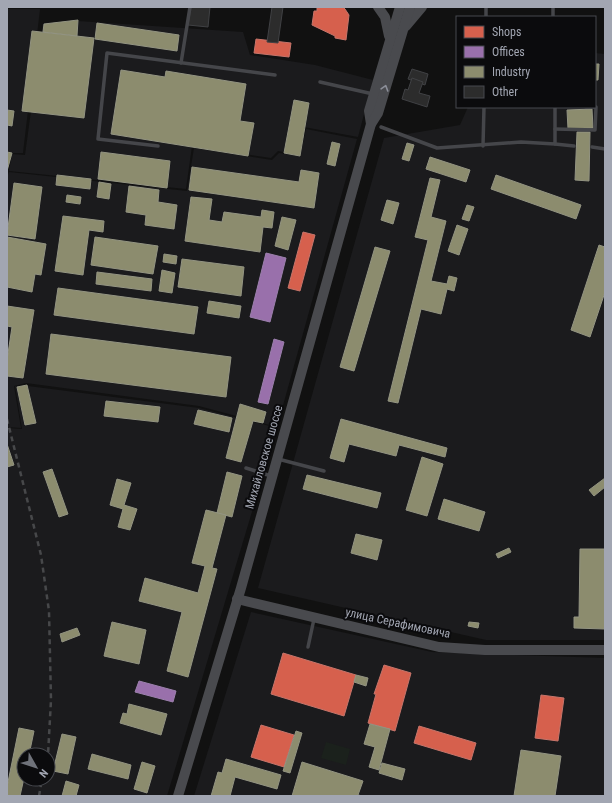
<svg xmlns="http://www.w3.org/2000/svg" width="612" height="803" viewBox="0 0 612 803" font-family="'Roboto Condensed',sans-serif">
<rect width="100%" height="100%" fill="#111"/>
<g fill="#1b1b1d" fill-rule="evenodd">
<polygon points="7,9 40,9 23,153 12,153 7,173"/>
<polygon points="78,21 243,32 250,55 315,65 373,80 358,137 304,127 299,155 278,151 271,158 192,146 186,189 9,171 12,154 25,155 43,23"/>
<polygon points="595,53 605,54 605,640 486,640 258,588 384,138 460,125 468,107 595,107"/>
<polygon points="306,129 357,139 277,427 199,406 26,383 14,386 21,428 7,427 7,177 9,172 187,191 194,148 272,160 279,153 300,156"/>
<path d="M15,386H28L199,408L277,428L167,796H7V428L22,429ZM24,755H48V779H24Z"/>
<polygon points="251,612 432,652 605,658 605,796 194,796"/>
</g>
<polygon fill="#1b211c" points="326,742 350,749 346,765 321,758"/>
<g fill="#d6604d" stroke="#c6756b">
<polygon points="317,7 343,7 345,9 349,15 346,40 335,38 335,36 312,25 314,11 317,11"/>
<polygon points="256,39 291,43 289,57 254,53"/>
<polygon points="303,232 315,235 300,291 288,288"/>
<polygon points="283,653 356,675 344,716 271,694"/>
<polygon points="384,665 411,673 395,731 368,723 376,694 374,694"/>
<polygon points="541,695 564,698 558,741 535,738"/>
<polygon points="261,725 294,735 284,767 251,757"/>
<polygon points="419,726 476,743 471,760 414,743"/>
</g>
<g fill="#9970ab" stroke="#9c80ad">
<polygon points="266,253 286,258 270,322 250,317"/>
<polygon points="274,339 284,342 268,404 258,402"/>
<polygon points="139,681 176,691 173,702 135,692"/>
</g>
<g fill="#8c8c6e" stroke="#939482">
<polygon points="78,20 77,36 43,32 44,24"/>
<polygon points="97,23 179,35 177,51 95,39"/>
<polygon points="32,31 94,38 84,118 22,111"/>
<polygon points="595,64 599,64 598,80 595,80"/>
<polygon points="121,70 165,77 166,71 246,84 240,121 254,123 248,156 111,134"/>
<polygon points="294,100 309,103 300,156 284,153"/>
<polygon points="592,109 593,128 568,129 567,110"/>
<polygon points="7,110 14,111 12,126 7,125"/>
<polygon points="577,132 590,132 589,181 575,180"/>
<polygon points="332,142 340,144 335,166 327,164"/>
<polygon points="407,143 414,145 409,161 402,159"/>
<polygon points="7,152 12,153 7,171"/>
<polygon points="101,152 170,161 167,188 98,179"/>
<polygon points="430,157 470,170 466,182 426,169"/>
<polygon points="192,167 299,182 301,170 319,173 314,208 189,190"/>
<polygon points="57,175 91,179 90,189 56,185"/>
<polygon points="496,175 581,205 576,219 491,189"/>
<polygon points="430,178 440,180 431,217 446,221 431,281 447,284 449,276 457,278 454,291 447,289 441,314 421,309 398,403 388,401 428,240 415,237"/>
<polygon points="99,182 111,184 109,199 97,197"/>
<polygon points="14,183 42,187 35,239 7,235"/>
<polygon points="129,186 159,190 158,202 177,205 174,229 145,225 146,215 126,212"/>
<polygon points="67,195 81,197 80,204 66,202"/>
<polygon points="191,197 212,199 209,220 222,222 224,212 261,217 262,210 274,212 272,228 263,227 260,252 185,241"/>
<polygon points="387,200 399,203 393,224 381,220"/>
<polygon points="467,205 474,207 469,221 462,219"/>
<polygon points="63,216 104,221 103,232 89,230 83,275 55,271"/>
<polygon points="282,217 296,220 288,250 275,246"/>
<polygon points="457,225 468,229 459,255 448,251"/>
<polygon points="7,237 46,244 41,275 35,274 32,292 7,287"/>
<polygon points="95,237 158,246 153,274 91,265"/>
<polygon points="599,245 605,247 605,292 590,337 571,330"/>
<polygon points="375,247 390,251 354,371 340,367"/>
<polygon points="164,254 177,256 176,264 163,262"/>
<polygon points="182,259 244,267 241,296 178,287"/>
<polygon points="162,270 175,273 172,293 159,291"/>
<polygon points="97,272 152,279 151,291 96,284"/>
<polygon points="58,288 198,307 194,334 54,315"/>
<polygon points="209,301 241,306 239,318 207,313"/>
<polygon points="7,306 34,310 23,378 7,376 7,360 12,327 7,326"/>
<polygon points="51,334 231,357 226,397 46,374"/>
<polygon points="27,385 36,423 25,425 17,387"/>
<polygon points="106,401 160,407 158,422 104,416"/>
<polygon points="240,404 266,412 263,423 253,421 241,462 226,458"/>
<polygon points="198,410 232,418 229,432 194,424"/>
<polygon points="341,419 447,448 445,457 399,445 396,456 349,444 344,462 330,458"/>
<polygon points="7,444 14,465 7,467"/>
<polygon points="422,457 443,464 427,516 406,510"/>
<polygon points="52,469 68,514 59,517 43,472"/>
<polygon points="227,472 242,476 232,517 217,513"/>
<polygon points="307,475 381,493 377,508 303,489"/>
<polygon points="605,478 605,487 594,496 589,490"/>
<polygon points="117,479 131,483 124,505 137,509 130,530 118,527 123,509 110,505"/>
<polygon points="444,499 485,512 479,531 438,519"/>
<polygon points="206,510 226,515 212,568 217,569 188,677 167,671 182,612 139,601 145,578 198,593 205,566 192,563"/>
<polygon points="356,534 382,540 377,560 351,553"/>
<polygon points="509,548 511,552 498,558 496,554"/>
<polygon points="580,549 605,549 605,629 574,628 574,617 579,617"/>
<polygon points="112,622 146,630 139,664 104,656"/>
<polygon points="469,622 479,623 478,628 468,626"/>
<polygon points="77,628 80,635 62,642 60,634"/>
<polygon points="356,675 368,678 366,686 354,682"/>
<polygon points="129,704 167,714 161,735 120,723 123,713 127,714"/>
<polygon points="370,724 390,729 379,770 369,767 375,747 364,744"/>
<polygon points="19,728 34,731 29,755 24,755 24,778 20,796 7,796 7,787"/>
<polygon points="296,731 302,733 290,773 283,771"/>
<polygon points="62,734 76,737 68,774 53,771"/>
<polygon points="521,750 561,756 555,796 514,796"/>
<polygon points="92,754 131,765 128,779 88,769"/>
<polygon points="226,759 281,775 277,789 235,777 230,796 211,796 218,772 222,773"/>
<polygon points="142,762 155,766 147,793 134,789"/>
<polygon points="302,762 363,781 358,795 363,796 292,796"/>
<polygon points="382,763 405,769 402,780 379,773"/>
<polygon points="66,781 79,785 76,796 62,796"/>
</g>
<g fill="#2c2c2c" stroke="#404144">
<polygon points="191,7 210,7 208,27 188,25"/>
<polygon points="272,7 283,7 278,43 267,42"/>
<polygon points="412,69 428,74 425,85 408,79"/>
<polygon points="412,78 423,82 419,93 430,96 427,107 402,99 405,89 408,90"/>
</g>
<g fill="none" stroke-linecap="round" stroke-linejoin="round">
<g stroke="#45464a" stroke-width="3.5">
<polyline points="553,7 553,17"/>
<polyline points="486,17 486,7"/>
<polyline points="181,63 190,7"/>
<polyline points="320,82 373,94"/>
<polyline points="381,127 437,148 521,142 555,144 555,107"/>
<polyline points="555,129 595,130 596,107 586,107"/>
<polyline points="555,144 574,146"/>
<polyline points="158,146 98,139 107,53 275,75"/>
<polyline points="483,146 484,107"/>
<polyline points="592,147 605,149"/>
<polyline points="278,459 324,471"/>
<polyline points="246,468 271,476"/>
<polyline points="308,647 314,619"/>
</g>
<g stroke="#494a4e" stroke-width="10">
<polyline points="378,7 385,17 389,36"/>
<polyline points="406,26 422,7"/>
<polyline points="371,124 369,111 400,7"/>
<polyline points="237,599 439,647 485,650 605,650"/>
<polyline points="178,796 241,588 371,124 378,113 410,7"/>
</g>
<g stroke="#47484a" stroke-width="2.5" stroke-dasharray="5 4" stroke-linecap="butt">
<polyline points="7,419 41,555 49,611 51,700 48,755"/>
<polyline points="39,796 42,779"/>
</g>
</g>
<defs><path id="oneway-chevron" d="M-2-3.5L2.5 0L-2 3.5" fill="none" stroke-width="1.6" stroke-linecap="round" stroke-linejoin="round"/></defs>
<use stroke="#8c8f99" href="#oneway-chevron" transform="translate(385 88) rotate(-73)"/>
<g text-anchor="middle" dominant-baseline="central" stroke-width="4" stroke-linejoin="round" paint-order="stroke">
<g font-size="12" fill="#a2a6b2" stroke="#0b0b0d">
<text transform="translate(264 457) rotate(-74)">Михайловское шоссе</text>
<text transform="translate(398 623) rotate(12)">улица Серафимовича</text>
</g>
</g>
<rect width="612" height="803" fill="none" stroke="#a2a6b2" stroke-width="16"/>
<rect x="456" y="16" width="140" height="92" fill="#0b0b0d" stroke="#47494f"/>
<rect x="464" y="26" width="20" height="12" fill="#d6604d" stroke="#47494f"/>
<text x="492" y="36" font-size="12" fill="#a2a6b2">Shops</text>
<rect x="464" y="46" width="20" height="12" fill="#9970ab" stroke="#47494f"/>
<text x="492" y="56" font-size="12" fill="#a2a6b2">Offices</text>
<rect x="464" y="66" width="20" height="12" fill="#8c8c6e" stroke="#47494f"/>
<text x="492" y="76" font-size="12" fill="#a2a6b2">Industry</text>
<rect x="464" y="86" width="20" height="12" fill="#2c2c2c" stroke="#47494f"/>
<text x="492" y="96" font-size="12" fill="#a2a6b2">Other</text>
<g transform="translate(36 767) rotate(129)"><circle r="19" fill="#0b0b0d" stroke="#47494f"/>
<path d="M0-3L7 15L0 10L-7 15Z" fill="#6f727a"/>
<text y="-6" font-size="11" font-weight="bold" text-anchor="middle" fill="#a2a6b2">N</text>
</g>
</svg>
